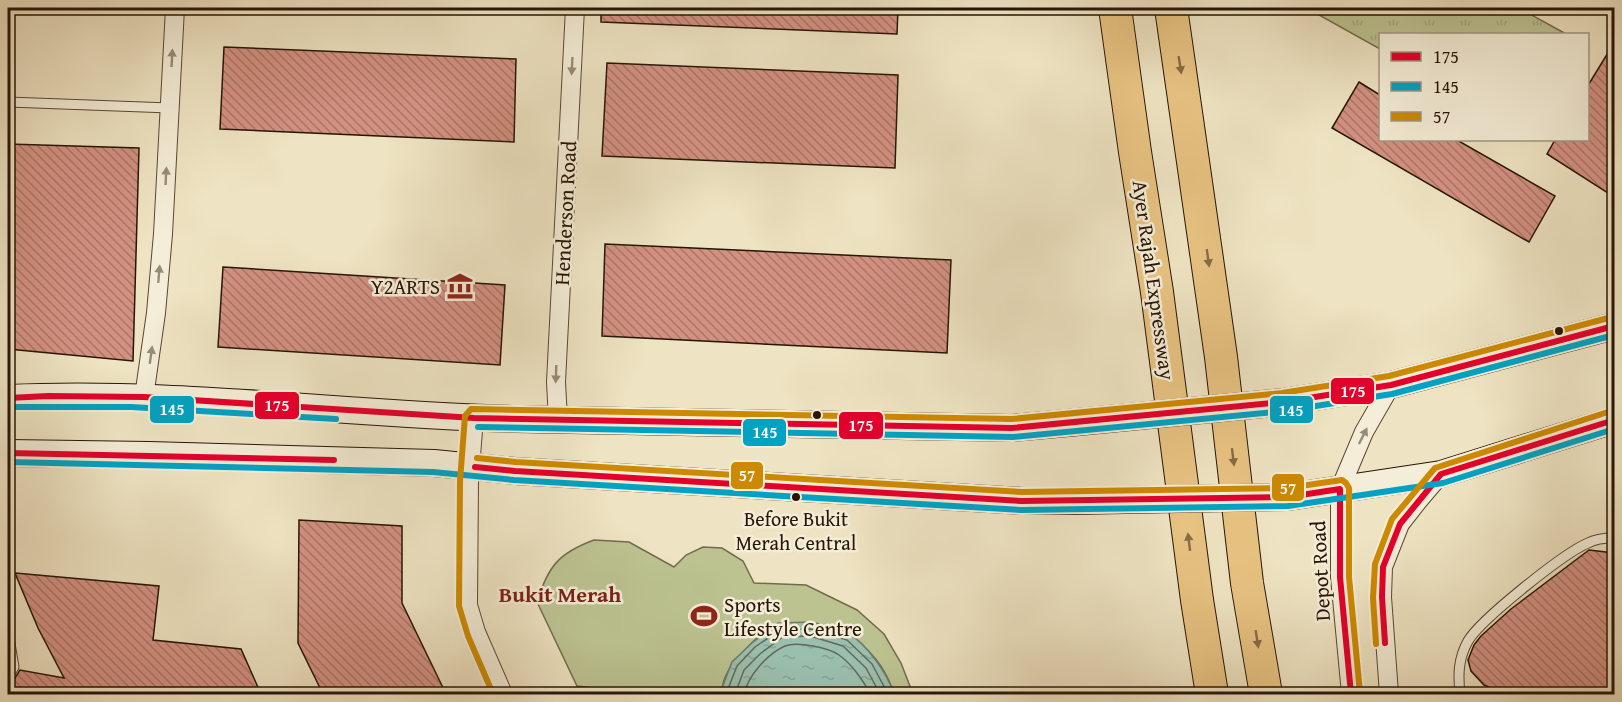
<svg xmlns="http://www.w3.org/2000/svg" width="1622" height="702" viewBox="0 0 1622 702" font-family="'Gentium Book Plus',serif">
<defs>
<pattern id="grass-tufts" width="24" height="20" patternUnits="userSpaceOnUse" patternTransform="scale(1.5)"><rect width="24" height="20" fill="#bcc391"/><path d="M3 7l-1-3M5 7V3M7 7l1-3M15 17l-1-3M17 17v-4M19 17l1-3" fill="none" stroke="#a2a77c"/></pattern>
<pattern id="water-ripples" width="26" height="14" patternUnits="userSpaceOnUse" patternTransform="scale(1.5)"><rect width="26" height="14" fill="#9bbfae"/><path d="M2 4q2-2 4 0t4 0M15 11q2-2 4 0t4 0" fill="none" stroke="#86a394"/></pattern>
<pattern id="building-back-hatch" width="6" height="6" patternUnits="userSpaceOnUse" patternTransform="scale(1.5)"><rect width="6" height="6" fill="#d39182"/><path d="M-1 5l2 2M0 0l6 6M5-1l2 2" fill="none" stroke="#ab7568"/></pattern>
</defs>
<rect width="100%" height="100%" fill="#eee3c2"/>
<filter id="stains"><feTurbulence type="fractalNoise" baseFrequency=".00333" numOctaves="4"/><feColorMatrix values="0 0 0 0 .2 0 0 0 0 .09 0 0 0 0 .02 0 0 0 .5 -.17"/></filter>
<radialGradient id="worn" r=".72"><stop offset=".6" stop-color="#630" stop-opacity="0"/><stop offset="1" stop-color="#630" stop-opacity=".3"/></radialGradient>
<polygon fill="url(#grass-tufts)" stroke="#726c4c" stroke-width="1.5" points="1311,8 1519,8 1566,34 1380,34 1380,49 1310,10"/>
<path fill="#bcc391" stroke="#726c4c" stroke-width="1.5" d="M594,540L629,542L674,567L686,555L703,547L722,548L743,561L754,583L806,585L857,610L884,634L901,663L913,694H894C881,652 844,622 799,623C792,623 782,622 776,625C764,631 753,641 744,651C733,662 721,678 722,694H621L619,691L577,686L537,602C548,566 559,553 594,540Z"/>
<path fill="url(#water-ripples)" stroke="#6d7b6b" stroke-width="1.5" d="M812,622C824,626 839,628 849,634C867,644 888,675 894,694H722V688L732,662L752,643L778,623Z"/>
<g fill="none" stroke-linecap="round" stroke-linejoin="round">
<g stroke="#616a5a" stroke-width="1.5">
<polyline points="728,694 728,689 737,666 755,647 780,630 811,629 847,640 872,664 888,694"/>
<polyline points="735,694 744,670 761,653 783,637 810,636 843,646 866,668 880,694"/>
<path d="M744,694C748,676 767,654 785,646C797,641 829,648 839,655C853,665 862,680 871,694"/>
</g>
</g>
<g fill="url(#building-back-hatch)" stroke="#271506" stroke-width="1.5">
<polygon points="601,8 898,8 897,34 601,22"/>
<polygon points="1614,43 1614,197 1547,154 1555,140 1587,140 1587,87"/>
<polygon points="224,47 516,59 514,142 220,129"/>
<polygon points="607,63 898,75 895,168 602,156"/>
<polygon points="1359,82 1380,95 1380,140 1457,140 1555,196 1529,242 1332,128"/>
<polygon points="8,144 139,148 133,361 8,349"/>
<polygon points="605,244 951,260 947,353 602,336"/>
<polygon points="223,267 505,285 500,365 218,347"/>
<polygon points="299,520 402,526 402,603 446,694 323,694 298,643"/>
<polygon points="1589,550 1614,553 1614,694 1505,694 1484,685 1471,671 1468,660 1474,645 1481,636 1511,609"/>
<polygon points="15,573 159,586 153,640 241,649 261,694 8,694 8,689 20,670 64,678 38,628"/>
</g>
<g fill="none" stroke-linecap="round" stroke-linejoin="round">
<g stroke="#594835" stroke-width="11">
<g id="service">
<polyline points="8,102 170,108"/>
<polyline points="8,632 14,667 8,677"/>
<path d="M1460,694C1458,675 1458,659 1468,641C1480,620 1564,553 1588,543C1595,539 1606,538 1614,538"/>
</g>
</g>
<g stroke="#594835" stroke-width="20">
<g id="minor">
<polyline points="144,397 156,313 163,234 175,8"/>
<polyline points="474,418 469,481 468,605 476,632 503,694"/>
<polyline points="558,419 556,382 575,8"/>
<polyline points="1351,694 1340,577 1340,489 1364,432 1391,385"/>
<polyline points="1389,694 1382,597 1383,567 1400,524 1418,501 1441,474"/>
</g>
</g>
<g stroke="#271506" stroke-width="28">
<g id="secondary">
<path d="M8,398C177,390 347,415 517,419L1012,428L1068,423"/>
<polyline points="1283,402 1391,385 1614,326"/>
<polyline points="8,453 149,455 434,463 515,471 1022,501 1072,501"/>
<polyline points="1288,497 1441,474 1614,420"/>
</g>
</g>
<g stroke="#271506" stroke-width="34">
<g id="motorway">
<polyline points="1115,8 1135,152 1157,292 1197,600 1212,694"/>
<polyline points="1171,8 1221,357 1247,583 1266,694"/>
</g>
</g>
<use href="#service" stroke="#f4edd7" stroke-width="9"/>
<use href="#minor" stroke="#f4edd7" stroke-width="18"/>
<use href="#secondary" stroke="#f4edd7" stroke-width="26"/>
<use href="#motorway" stroke="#e7c281" stroke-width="32"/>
<g stroke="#271506" stroke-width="28" stroke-linecap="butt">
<g id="secondary-bridge">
<polyline points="1068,423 1283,402"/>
<polyline points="1072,501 1288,497"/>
</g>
</g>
<use href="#secondary-bridge" stroke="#f4edd7" stroke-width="26"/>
<g stroke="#f4edd7" stroke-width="10">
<g id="bus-1">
<polyline points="8,398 48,396 144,397 474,418 1012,428 1283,402 1391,385 1614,326"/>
<polyline points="8,453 334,460"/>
<polyline points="475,467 515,471 1022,501 1288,497 1340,489 1340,577 1351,694"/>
<polyline points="1385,643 1382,597 1383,567 1400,524 1441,474 1614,420"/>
</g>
</g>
<g stroke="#f4edd7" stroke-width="10">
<g id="bus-2">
<polyline points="8,407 131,407 336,419"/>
<polyline points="478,427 1013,437 1284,411 1392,394 1614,335"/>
<polyline points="8,462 433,472 514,480 1021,510 1288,506 1443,483 1614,429"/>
</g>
</g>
<g stroke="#f4edd7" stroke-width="10">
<g id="bus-3">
<polyline points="477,458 516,462 1022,492 1287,488 1342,480 1346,483 1349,488 1349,577 1360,693"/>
<polyline points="1376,644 1373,598 1375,564 1392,519 1435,468 1611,411"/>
<polyline points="493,694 468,636 459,606 460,481 465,416 471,409 1012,419 1282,393 1389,376 1612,317"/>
</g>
</g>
<use href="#bus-1" stroke="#e4002b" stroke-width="6"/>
<use href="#bus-2" stroke="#02a2c4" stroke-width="6"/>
<use href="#bus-3" stroke="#cd8901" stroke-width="6"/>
</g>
<defs><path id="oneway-solid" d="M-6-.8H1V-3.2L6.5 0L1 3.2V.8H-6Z" transform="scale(1.5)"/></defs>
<g fill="#988c79">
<use href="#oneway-solid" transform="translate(172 58) rotate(-87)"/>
<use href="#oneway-solid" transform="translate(572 66) rotate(93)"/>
<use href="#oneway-solid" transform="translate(166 176) rotate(-87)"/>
<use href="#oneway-solid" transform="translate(159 274) rotate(-85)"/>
<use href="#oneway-solid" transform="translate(151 355) rotate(-82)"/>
<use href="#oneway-solid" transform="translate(556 374) rotate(92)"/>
<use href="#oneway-solid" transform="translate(1363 436) rotate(-63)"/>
</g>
<g fill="#876c44">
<use href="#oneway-solid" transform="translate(1180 65) rotate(81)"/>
<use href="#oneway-solid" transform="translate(1208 258) rotate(82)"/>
<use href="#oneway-solid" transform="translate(1233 457) rotate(83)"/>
<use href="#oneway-solid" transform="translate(1189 542) rotate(-97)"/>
<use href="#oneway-solid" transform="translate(1257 639) rotate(81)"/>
</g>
<defs>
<g id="museum-bare" transform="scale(2.07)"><path d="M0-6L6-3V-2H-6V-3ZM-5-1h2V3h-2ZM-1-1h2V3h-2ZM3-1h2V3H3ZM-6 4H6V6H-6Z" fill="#8f2418" stroke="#f4edd7" stroke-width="2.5" paint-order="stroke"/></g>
<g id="stadium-bare" transform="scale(2.07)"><path d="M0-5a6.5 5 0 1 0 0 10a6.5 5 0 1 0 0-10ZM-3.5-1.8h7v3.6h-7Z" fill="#8f2418" stroke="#f4edd7" stroke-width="2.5" paint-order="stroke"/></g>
</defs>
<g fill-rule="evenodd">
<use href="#museum-bare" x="460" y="286"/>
<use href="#stadium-bare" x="704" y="616"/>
</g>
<g fill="#271506" stroke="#f4edd7" stroke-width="2">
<circle cx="1559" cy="331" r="5"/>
<circle cx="817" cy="415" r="5"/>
<circle cx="796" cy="497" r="5"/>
</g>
<g text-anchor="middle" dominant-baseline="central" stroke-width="5" stroke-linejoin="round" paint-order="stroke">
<g font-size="20" fill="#271506" stroke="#f4edd7">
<text x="796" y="518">Before Bukit<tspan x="796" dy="24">Merah Central</tspan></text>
</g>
<g font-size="21" fill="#271506" stroke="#f4edd7">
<text transform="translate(565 213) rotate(-87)">Henderson Road</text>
<text transform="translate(1154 280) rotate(82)">Ayer Rajah Expressway</text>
<text transform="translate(1320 571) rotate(-93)">Depot Road</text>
</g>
<g font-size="21" fill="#271506" stroke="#f4edd7" text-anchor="end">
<text x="440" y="286">Y2ARTS</text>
<text x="724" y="604" text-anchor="start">Sports<tspan x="724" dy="24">Lifestyle Centre</tspan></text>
</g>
<g font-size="22" font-weight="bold" fill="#7a1f14" stroke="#f4edd7">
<text x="560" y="594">Bukit Merah</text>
</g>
</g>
<g stroke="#f4edd7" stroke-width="2">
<rect x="1330" y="377" width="45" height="28" rx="6" fill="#e4002b"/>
<rect x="254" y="391" width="46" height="29" rx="6" fill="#e4002b"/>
<rect x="149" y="395" width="46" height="29" rx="6" fill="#02a2c4"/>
<rect x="1269" y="395" width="45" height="29" rx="6" fill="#02a2c4"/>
<rect x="838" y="411" width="46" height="29" rx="6" fill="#e4002b"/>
<rect x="742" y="418" width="45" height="29" rx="6" fill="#02a2c4"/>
<rect x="730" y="461" width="34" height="29" rx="6" fill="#cd8901"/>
<rect x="1271" y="473" width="34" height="29" rx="6" fill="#cd8901"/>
</g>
<g font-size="16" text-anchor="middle" font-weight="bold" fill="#fff">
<text x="1353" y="397">175</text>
<text x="277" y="411">175</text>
<text x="172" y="415">145</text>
<text x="1291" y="416">145</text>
<text x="861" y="431">175</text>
<text x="765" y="438">145</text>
<text x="747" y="481">57</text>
<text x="1288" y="494">57</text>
</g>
<rect width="1622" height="702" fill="none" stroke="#eee3c2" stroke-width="30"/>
<rect x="9" y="9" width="1604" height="684" fill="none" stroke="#271506" stroke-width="3"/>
<rect x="15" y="15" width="1592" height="672" fill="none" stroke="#271506" stroke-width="1.5"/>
<rect x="1379" y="33" width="210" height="108" fill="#f4edd7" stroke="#a29783" stroke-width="1.5"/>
<rect x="1391" y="52" width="30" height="9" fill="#e4002b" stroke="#a29783" stroke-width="1.5"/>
<text x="1433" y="63" font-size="18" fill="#271506">175</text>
<rect x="1391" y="82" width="30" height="9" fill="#02a2c4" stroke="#a29783" stroke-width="1.5"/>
<text x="1433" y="93" font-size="18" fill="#271506">145</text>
<rect x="1391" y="112" width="30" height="9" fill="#cd8901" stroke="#a29783" stroke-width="1.5"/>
<text x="1433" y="123" font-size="18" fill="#271506">57</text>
<rect width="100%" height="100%" filter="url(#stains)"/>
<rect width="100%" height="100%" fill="url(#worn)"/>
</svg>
